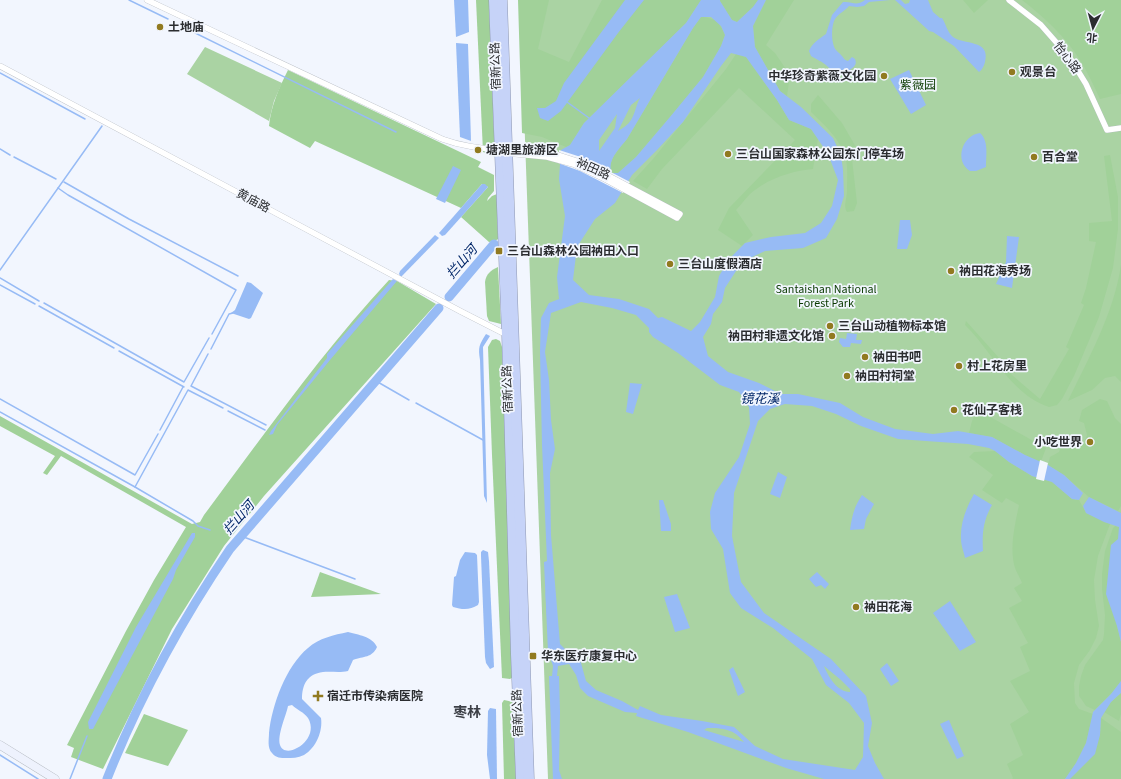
<svg xmlns="http://www.w3.org/2000/svg" width="1121" height="779" viewBox="0 0 1121 779" font-family="'Source Sans 3','Noto Sans SC',sans-serif">
<rect width="100%" height="100%" fill="#f2f6fe"/>
<g fill="#aad3a3">
<polygon points="520,0 1121,0 1121,779 548,779"/>
<polygon points="205,47 282,83 274,101 269,121 187,74"/>
</g>
<g fill="#a1d199">
<polygon points="476,0 489,0 495,157 483,152"/>
<polygon points="518,0 549,0 538,49 569,62 602,0 701,0 686,23 584,123 570,145 566,147 542,137 522,133"/>
<polygon points="720,0 758,0 753,7 737,22 732,20 720,1"/>
<polygon points="766,0 794,0 766,45 775,53 790,75 787,96 780,91 755,47 753,26"/>
<polygon points="963,0 988,0 974,13"/>
<path d="M1022,0H1121V94L1100,99C1094,86 1088,73 1080,60C1066,37 1043,16 1022,0Z"/>
<path d="M701,17C715,17 720,23 725,35L721,46L703,77L670,117L636,157L618,173H612C606,161 620,148 627,139L693,28Z"/>
<path d="M736,54L746,57L777,100L789,120L811,129L818,139L813,169C791,171 767,179 750,194C745,199 741,205 736,210L753,235L742,246L718,230L729,208L795,140L739,88L662,169L647,189L633,181L653,159L726,69Z"/>
<path d="M288,70L481,162L478,167L494,175V191L488,198L487,201L492,196L497,194L498,239L495,241L489,242L461,217L488,187L482,184L461,208L315,141L310,148L269,126C271,106 279,88 288,70Z"/>
<path d="M818,95L842,123L860,154L852,159L857,203L854,211L847,212C843,206 847,198 847,191C847,181 848,169 846,160C841,139 825,126 811,112V104Z"/>
<path d="M1110,155L1118,197V229L1113,268L1099,317L1074,376L1062,399L1057,405L1049,407C1012,396 991,350 965,325L966,321L1000,359L1012,375L1040,399L1069,349L1066,347L1084,305L1081,303L1086,288L1096,242L1089,241V223L1112,221L1104,156Z"/>
<path d="M1121,265V382L1115,376L1105,378L1092,390L1068,401C1089,357 1114,313 1121,265Z"/>
<path d="M498,267L501,324L489,321L487,316L485,282C486,274 491,270 498,267Z"/>
<path d="M389,280L397,281L436,304L264,496L224,546L172,629L103,769L71,757L74,748L67,745L126,631L154,580L186,527L61,456L47,475L43,473L55,456L0,426V416L192,524L200,522L204,515C264,435 321,353 389,280Z"/>
<polygon points="496,339 500,341 502,347 514,671 513,677 510,679 502,678 492,455 488,347 492,340"/>
<polygon points="1100,399 1107,401 1115,418 1121,424 1121,506 1118,511 1089,497 1064,475 1048,465 1050,457 1059,452 1064,437 1084,444 1087,435 1084,423 1079,421 1082,410"/>
<polygon points="978,409 994,419 1046,448 1042,459 1040,462 1025,455 992,437 969,433 972,421"/>
<path d="M995,451L1009,462L1032,476L1052,482L1072,499L1079,500L1086,513L1110,524L1098,556L1094,580L1095,600L1099,626L1096,638L1090,650L1079,665L1074,683L1075,703L1079,709L1093,714L1086,743L1076,763L1065,779H1012L1013,778L1007,764L1023,755L1010,724L1029,712L1010,681L1030,671L1020,647L1028,643L1009,608L1022,601L1014,588L1022,583C1020,578 1017,573 1015,568C1009,549 1015,524 1019,505L1006,498L1002,503L982,490L993,475L969,457L974,452Z"/>
<polygon points="1115,526 1119,527 1117,626 1121,642 1121,681 1111,694 1095,710 1086,706 1082,700 1079,696 1079,686 1081,676 1085,665 1103,640 1104,634 1105,615 1102,589 1102,574 1105,551 1113,528"/>
<polygon points="320,572 381,594 311,597"/>
<polygon points="1121,693 1121,714 1119,721 1104,712 1111,702"/>
<polygon points="504,700 513,702 516,779 504,779 502,703"/>
<polygon points="144,714 188,730 168,766 125,753"/>
<polygon points="1101,718 1121,732 1121,779 1070,779 1100,735"/>
</g>
<g fill="#97bbf5" fill-rule="evenodd">
<polygon points="454,0 468,0 469,32 456,37"/>
<polygon points="625,0 644,0 618,33 561,111 548,121 540,118 537,108 545,108 556,101 564,83"/>
<path d="M701,0H720V1L732,20L737,22L753,7L758,0H766L753,26L755,47L780,91L801,107L833,138L841,155L843,170L844,196L837,219L826,238L803,248L765,251L750,258L736,271L725,288L722,302L713,314L711,324L703,337L708,356L728,372L759,383L781,394H798L840,403L863,417L895,429L933,434L958,431L992,437L1025,455L1048,465L1064,475L1083,493L1079,500L1072,499L1052,482L1032,476L1009,462L995,451L989,448L968,444L898,439L861,426L836,414L812,406L785,404L770,409L758,421L734,493L732,536L741,582L764,613L831,659L866,696L872,723L868,746L875,763L884,779H824L786,768L688,732L636,716L637,713L625,712L588,696L580,688L576,675L569,664L558,666L557,676H559L560,712L559,770L562,779H553L549,676H552L553,666L548,652L544,562L547,561L542,445L540,351L541,318L549,303L559,299L557,277L565,216L559,179L561,150L570,145L584,123L686,23ZM701,17H711L721,26L725,35L721,46L703,77L670,117L636,157L618,173H612C606,161 620,148 627,139L693,28ZM731,53L746,57L777,100L789,120L811,129L828,154L838,180L832,206L821,223L805,233L771,237L745,243L730,258L719,276L715,297L700,322L691,331L662,317L658,318L649,309L619,299L589,295L573,280L577,247L595,219L615,203L632,175L657,150L683,122L721,66ZM640,98C636,105 635,114 631,120C628,125 623,128 618,131L631,105ZM617,114L615,128L599,151V140ZM581,302L612,308L636,315L649,328V332L653,337L678,353L720,385L739,392L749,407L750,424L739,457L715,493L710,512L711,529L723,549L730,593L741,608L773,628L812,659L826,685L849,703L864,723L863,757L855,770L783,759L755,746L734,727L702,721L661,715L640,706L638,710L622,701L596,690L586,681L581,663L575,651L565,649L560,644L551,535L550,473L555,449L551,420L549,380L545,352L551,313ZM824,666L841,680L850,689V692C837,692 828,676 824,666ZM707,728C723,728 734,729 744,742L704,730Z"/>
<path d="M865,0H890L869,2L864,6L857,7L849,6C845,11 839,13 835,19C831,26 831,44 836,50C837,52 840,53 841,55C844,58 844,60 848,61L852,57L855,59C857,64 855,66 851,69C836,80 838,76 827,66C823,62 816,59 811,56L809,51C812,43 819,39 826,34L832,15L843,2C853,1 855,7 865,0Z"/>
<path d="M895,0H901L905,4L909,3L910,0H928L933,12L940,18H942C946,24 947,32 953,37C963,45 991,39 985,62C984,66 982,70 979,72L954,46L933,32L929,31L927,29Z"/>
<polygon points="456,43 468,44 471,141 460,137"/>
<polygon points="909,70 926,105 911,114 890,79"/>
<path d="M980,133C989,141 986,156 986,167L976,171H970C954,161 962,135 980,133Z"/>
<polygon points="453,166 461,170 445,203 436,199"/>
<polygon points="482,184 485,184 488,187 445,235 442,236 439,233"/>
<polygon points="900,220 910,220 912,235 907,249 897,249"/>
<polygon points="435,235 439,238 401,277 399,274 400,271"/>
<polygon points="1007,236 1019,237 1012,288 996,284 1006,262"/>
<polygon points="393,279 397,281 330,360 277,425 273,434 269,435 271,431 327,358 327,354"/>
<polygon points="247,282 251,283 263,293 251,318 249,319 231,313 235,310"/>
<polygon points="847,333 857,334 856,340 862,340 861,344 851,343 850,347 843,347 839,342 840,338 846,339"/>
<path d="M486,334L490,336L483,347L487,503L484,496L480,360C478,347 479,345 486,334Z"/>
<polygon points="630,383 642,384 633,414 626,412"/>
<polygon points="778,472 787,477 780,498 770,494"/>
<path d="M974,494L992,505C983,521 982,533 983,551L965,558C964,552 961,546 961,539C960,524 966,508 974,494Z"/>
<path d="M862,495L874,504L866,519L864,529L850,530C852,516 854,507 862,495Z"/>
<polygon points="1089,497 1121,513 1121,642 1117,626 1106,594 1111,545 1118,539 1119,527 1104,522 1086,513 1083,506"/>
<polygon points="659,500 663,500 671,524 671,531 661,531"/>
<polygon points="192,533 195,533 195,537 176,570 173,579 93,729 89,729 88,722 136,627"/>
<polygon points="483,550 488,552 489,561 494,667 490,669 486,663 485,657 481,556 481,552"/>
<path d="M465,552L475,553L477,555L479,602L478,605C470,610 463,610 453,607L452,605L454,577L456,576L460,560Z"/>
<polygon points="817,572 829,584 825,589 821,585 816,587 809,579"/>
<polygon points="677,594 690,628 675,632 664,597"/>
<polygon points="950,601 976,642 960,651 933,613"/>
<path d="M348,632C358,635 372,636 377,647C372,658 364,656 353,660L348,671C339,673 331,671 323,672C307,674 302,685 302,699L321,718C323,731 316,748 304,755C298,758 292,758 286,758C281,758 276,758 272,753C267,748 269,739 269,733C272,705 286,666 308,648C319,638 334,635 348,632ZM292,705C297,710 304,712 308,718C321,740 285,761 280,745C277,735 286,716 288,706Z"/>
<polygon points="887,663 899,681 891,686 880,669"/>
<polygon points="733,667 745,692 738,696 729,670"/>
<polygon points="1121,681 1121,693 1111,702 1101,718 1100,735 1095,754 1070,779 1065,779 1076,763 1086,743 1093,712 1111,694"/>
<polygon points="490,708 496,709 497,779 490,779 487,755 488,711"/>
<polygon points="949,720 964,756 957,759 940,724"/>
</g>
<g fill="#f2f6fe">
<polygon points="559,150 584,158 630,182 623,193 580,171 558,163"/>
<polygon points="1040,460 1048,463 1044,481 1036,479"/>
</g>
<g fill="none" stroke-linecap="round" stroke-linejoin="round">
<g stroke="#97bbf5" stroke-width="1.5">
<polyline points="129,0 168,19"/>
<polyline points="179,25 396,132"/>
<polyline points="0,73 85,119"/>
<polyline points="567,102 589,118"/>
<polyline points="0,149 10,155"/>
<polyline points="14,157 56,179"/>
<polyline points="64,182 129,219 238,276"/>
<polyline points="58,188 68,195 236,290 212,334"/>
<polyline points="0,270 102,126"/>
<polyline points="0,278 39,301"/>
<polyline points="0,285 35,304"/>
<polyline points="44,303 184,382 209,338"/>
<polyline points="39,306 114,348"/>
<polyline points="211,349 229,314 233,313"/>
<polyline points="119,351 184,387"/>
<polyline points="208,354 191,386 266,425"/>
<polyline points="376,381 409,400"/>
<polyline points="0,399 135,475 158,434"/>
<polyline points="416,403 483,440"/>
<polyline points="228,411 265,430"/>
<polyline points="0,412 135,487 193,521 198,526 210,530"/>
<polyline points="160,430 183,387"/>
<polyline points="135,487 188,390 223,408"/>
<polyline points="241,536 355,579"/>
<polyline points="0,755 38,779"/>
<polyline points="70,779 87,736"/>
</g>
<g stroke="#97bbf5" stroke-width="9">
<polyline points="449,297 494,244"/>
<polyline points="550,594 553,641"/>
<path d="M107,779C139,698 181,621 230,549L439,308"/>
</g>
<g stroke="#b4b9c0" stroke-width="6">
<g id="street">
<path d="M147,0L442,139C461,146 479,148 499,150"/>
<polyline points="1009,0 1041,25 1070,58 1086,84 1107,130 1121,128"/>
<polyline points="0,66 460,311 507,335"/>
<polyline points="506,153 547,157 573,164 605,179 677,218 680,214 586,164 549,152 506,148"/>
</g>
</g>
<g stroke="#b4b9c0" stroke-width="9">
<polyline id="secondary" points="0,745 55,779"/>
</g>
<g stroke="#9099b2" stroke-width="11">
<g id="highway">
<polyline points="494,0 507,335 516,654 521,779"/>
<polyline points="502,0 529,779"/>
</g>
</g>
<use href="#street" stroke="#fff" stroke-width="5.5"/>
<use href="#secondary" stroke="#eef2fd" stroke-width="8"/>
<use href="#highway" stroke="#c6d3f8" stroke-width="10"/>
</g>
<g fill="#917a20" stroke="#f2f6fe" stroke-width="1.5">
<circle cx="160" cy="27" r="4"/>
<circle cx="1012" cy="72" r="4"/>
<circle cx="884" cy="76" r="4"/>
<circle cx="478" cy="150" r="4"/>
<circle cx="728" cy="154" r="4"/>
<circle cx="1034" cy="157" r="4"/>
<rect x="495" y="247" width="8" height="8" rx="2"/>
<circle cx="670" cy="264" r="4"/>
<circle cx="951" cy="271" r="4"/>
<circle cx="830" cy="326" r="4"/>
<circle cx="832" cy="336" r="4"/>
<circle cx="865" cy="357" r="4"/>
<circle cx="959" cy="366" r="4"/>
<circle cx="847" cy="376" r="4"/>
<circle cx="954" cy="410" r="4"/>
<circle cx="1090" cy="442" r="4"/>
<circle cx="856" cy="607" r="4"/>
<rect x="529" y="652" width="8" height="8" rx="2"/>
<path d="M316 690h4v4h4v4h-4v4h-4v-4h-4v-4h4z"/>
</g>
<g text-anchor="middle" dominant-baseline="central" stroke-width="3.5" stroke-linejoin="round" paint-order="stroke">
<g font-size="12" font-weight="bold" fill="#2b2d30" stroke="#f2f6fe" text-anchor="start">
<text x="168" y="27">土地庙</text>
<text x="1020" y="72">观景台</text>
<text x="876" y="76" text-anchor="end">中华珍奇紫薇文化园</text>
<text x="486" y="150">塘湖里旅游区</text>
<text x="736" y="154">三台山国家森林公园东门停车场</text>
<text x="1042" y="157">百合堂</text>
<text x="507" y="251">三台山森林公园衲田入口</text>
<text x="678" y="264">三台山度假酒店</text>
<text x="959" y="271">衲田花海秀场</text>
<text x="838" y="326">三台山动植物标本馆</text>
<text x="824" y="336" text-anchor="end">衲田村非遗文化馆</text>
<text x="873" y="357">衲田书吧</text>
<text x="967" y="366">村上花房里</text>
<text x="855" y="376">衲田村祠堂</text>
<text x="962" y="410">花仙子客栈</text>
<text x="1082" y="442" text-anchor="end">小吃世界</text>
<text x="864" y="607">衲田花海</text>
<text x="541" y="656">华东医疗康复中心</text>
<text x="327" y="696">宿迁市传染病医院</text>
</g>
<g font-size="12" fill="#2b2d30" stroke="#f2f6fe">
<text transform="translate(1067 58) rotate(53)">怡心路</text>
<text transform="translate(496 66) rotate(-92)">宿新公路</text>
<text transform="translate(593 169) rotate(24)">衲田路</text>
<text transform="translate(253 201) rotate(28)">黄庙路</text>
<text transform="translate(508 389) rotate(-92)">宿新公路</text>
<text transform="translate(518 713) rotate(-92)">宿新公路</text>
</g>
<g font-size="12" fill="#0a3a01" stroke="#f2f6fe">
<text x="918" y="85">紫薇园</text>
<text x="826" y="289">Santaishan National<tspan x="826" dy="14">Forest Park</tspan></text>
</g>
<g font-size="13" font-style="italic" fill="#002668" stroke="#f2f6fe">
<text transform="translate(462 262) rotate(-49)">拦山河</text>
<text x="760" y="399">镜花溪</text>
<text transform="translate(239 518) rotate(-49)">拦山河</text>
</g>
<g font-size="14" font-weight="bold" fill="#3d4047" stroke="#f2f6fe">
<text x="467" y="713">枣林</text>
</g>
</g>
<g transform="translate(1093 28) rotate(186)" stroke="#f2f6fe" stroke-width="3" paint-order="stroke">
<path d="M0-3L7 15L0 10L-7 15Z" fill="#2b2d30"/>
<text y="-6" font-size="11" font-weight="bold" text-anchor="middle" fill="#2b2d30">北</text>
</g>
</svg>
